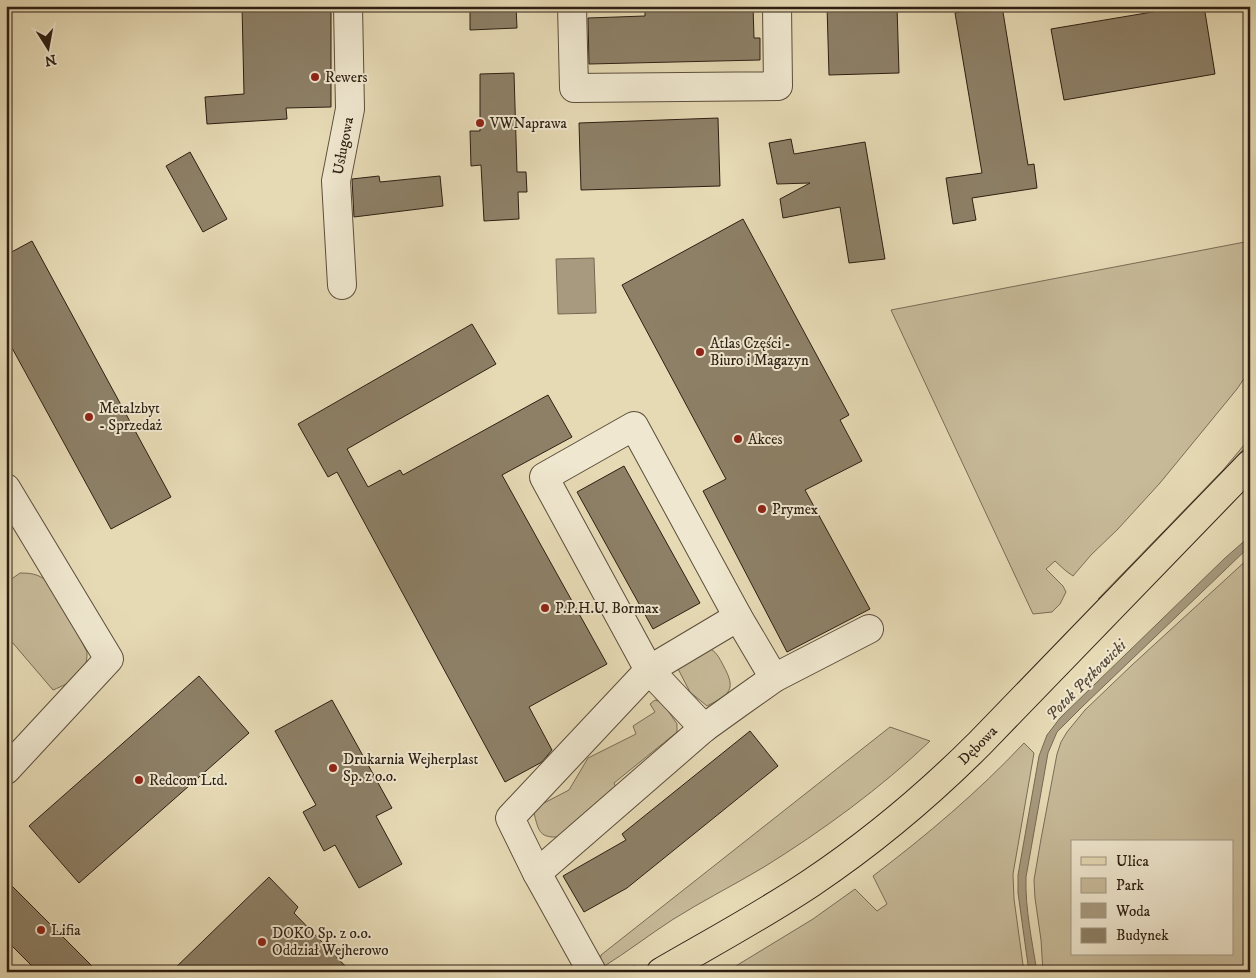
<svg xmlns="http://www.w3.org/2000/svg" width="1256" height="978" viewBox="0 0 1256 978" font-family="'IM FELL DW Pica',serif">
<rect width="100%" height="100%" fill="#e6dab5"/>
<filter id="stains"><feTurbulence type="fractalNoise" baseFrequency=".004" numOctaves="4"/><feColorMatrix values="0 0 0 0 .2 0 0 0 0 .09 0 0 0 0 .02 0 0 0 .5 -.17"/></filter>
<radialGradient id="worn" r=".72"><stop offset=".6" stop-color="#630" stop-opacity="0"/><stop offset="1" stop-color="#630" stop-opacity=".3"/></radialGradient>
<g fill="#c7ba99" stroke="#7a6c56" fill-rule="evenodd">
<polygon points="1250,241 1250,370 1237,389 1160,483 1118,529 1091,555 1073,576 1066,571 1055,561 1046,569 1063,586 1066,592 1060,604 1052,612 1033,614 891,310"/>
<polygon points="1250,438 1250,442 1226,470 1102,599 1098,599 1223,470"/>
<path d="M1250,557V972H1043L1041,940L1035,898L1034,880L1041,839L1057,754L1061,742L1067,732L1085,710L1132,665ZM1072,842H1232V954H1072Z"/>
<path d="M20,573C35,573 40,575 52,585L87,652C88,675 72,682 53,690L6,635V583Z"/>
<path d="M711,649C717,653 720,659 723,665C737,690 730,694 707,706L690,692L677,667Z"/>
<path d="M655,700L662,702L677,724V732L614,783L617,789L557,837C539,838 538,829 534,813L544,803L569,790L588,758L636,734L633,726L655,712L650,704Z"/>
<path d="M890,727L930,741C881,788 822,831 764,867C734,885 702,901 672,920C649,935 627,952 603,967L600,961L601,955Z"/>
<path d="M1024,743L1034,753L1013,874L1014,899L1024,972H726L813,919L855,889L877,911L887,904L873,876C927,835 978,792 1024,743Z"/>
</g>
<g fill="#a79a7e" stroke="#766953">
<polygon points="594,258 596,313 558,314 556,259"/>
<path d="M1250,536V546L1083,706L1057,732L1048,753L1026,877C1025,908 1032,941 1037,972H1029L1018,893V875L1039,756L1047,735L1060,718L1225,558Z"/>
</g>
<g fill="#8d8067" stroke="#2d1f12">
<polygon points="242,6 331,6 331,107 286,108 287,119 207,124 205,97 244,94"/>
<polygon points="470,6 516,6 517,28 470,30"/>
<polygon points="702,6 753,6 754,38 760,38 760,60 589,64 588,18 645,16 645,9 702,8"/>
<polygon points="827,6 897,6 899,73 829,75"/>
<polygon points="991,6 1002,6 1028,165 1034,164 1037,188 972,198 976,220 953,224 946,178 982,173 955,13"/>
<polygon points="1188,6 1204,6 1215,74 1064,100 1051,29"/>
<polygon points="514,73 517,172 526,172 527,192 518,192 519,219 484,221 481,165 471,166 470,131 480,131 480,74"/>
<polygon points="718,118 720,186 581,190 579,123"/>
<polygon points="791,139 794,154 865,142 885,259 849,263 840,207 783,218 780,199 810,183 777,184 769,143"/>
<polygon points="190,152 227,219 203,232 166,166"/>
<polygon points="379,176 380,182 440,176 443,206 354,217 352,179"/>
<polygon points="743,219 849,415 840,420 862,461 805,490 870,609 787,652 703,491 726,479 622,285"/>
<polygon points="32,241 171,497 111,529 6,337 6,255"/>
<polygon points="472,324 496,364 347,449 368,487 400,470 403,475 548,395 572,437 502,475 607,664 529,707 552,750 542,762 505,782 337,472 328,477 298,424"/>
<polygon points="624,466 700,603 653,629 577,492"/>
<polygon points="199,676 249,733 79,883 29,826"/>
<polygon points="332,700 392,808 376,816 402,864 359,888 335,845 324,851 303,812 316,805 275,731"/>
<polygon points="750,731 778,766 627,888 584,912 563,876 626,840 622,834"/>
<polygon points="269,877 298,907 294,913 351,972 171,972"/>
<polygon points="6,880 98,972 38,972 6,940"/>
</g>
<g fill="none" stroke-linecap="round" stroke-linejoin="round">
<g stroke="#5b4e3b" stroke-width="30">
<g id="minor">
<polyline points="572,6 574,88 778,86 777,6"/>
<path id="s1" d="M342,285L336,181L350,109L348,6"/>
<polyline points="6,488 109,659 6,770"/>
<polyline points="704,728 649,670 544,477 634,426 738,617 774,678"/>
<polyline points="537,873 510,818 649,670 738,617"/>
<polyline points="592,972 537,873 704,728 736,705 774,678 869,629"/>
</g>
</g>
<g stroke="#2d1f12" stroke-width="30">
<g id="major">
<path id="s2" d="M661,972C711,943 763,915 811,883C872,842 928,795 980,743L1250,464"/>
</g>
</g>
<g stroke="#2d1f12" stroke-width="3" stroke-dasharray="4 2.5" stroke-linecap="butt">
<polyline points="1245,438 1250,432"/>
<polyline points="626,972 636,966"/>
</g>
<use href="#minor" stroke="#efe7cf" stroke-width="28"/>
<use href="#major" stroke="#e6dab5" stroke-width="28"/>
</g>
<g fill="#8f2418" stroke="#efe7cf" stroke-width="2">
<circle cx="315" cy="77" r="5"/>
<circle cx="480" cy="123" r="5"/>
<circle cx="700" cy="352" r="5"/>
<circle cx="89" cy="417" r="5"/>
<circle cx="738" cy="439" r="5"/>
<circle cx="762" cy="509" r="5"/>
<circle cx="545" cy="608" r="5"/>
<circle cx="333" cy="768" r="5"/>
<circle cx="139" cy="780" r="5"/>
<circle cx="41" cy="930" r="5"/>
<circle cx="262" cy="942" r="5"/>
</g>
<g text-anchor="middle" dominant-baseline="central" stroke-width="4" stroke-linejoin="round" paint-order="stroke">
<g font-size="15" fill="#2d1f12" stroke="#efe7cf" text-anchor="start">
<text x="325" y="77">Rewers</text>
<text x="490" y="123">VWNaprawa</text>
<text x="710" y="343">Atlas Części -<tspan x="710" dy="17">Biuro i Magazyn</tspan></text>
<text x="99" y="408">Metalzbyt<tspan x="99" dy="17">- Sprzedaż</tspan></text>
<text x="748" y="439">Akces</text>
<text x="772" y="509">Prymex</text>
<text x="555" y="608">P.P.H.U. Bormax</text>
<text x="343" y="759">Drukarnia Wejherplast<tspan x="343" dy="17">Sp. z o.o.</tspan></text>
<text x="149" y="780">Redcom Ltd.</text>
<text x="51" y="930">Lifia</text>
<text x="272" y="933">DOKO Sp. z o.o.<tspan x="272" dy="17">Oddział Wejherowo</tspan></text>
</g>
<g font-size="15" fill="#2d1f12" stroke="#efe7cf">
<text stroke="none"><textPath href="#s1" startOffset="140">Usługowa</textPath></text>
<text stroke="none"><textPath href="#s2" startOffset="391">Dębowa</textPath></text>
</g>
<g font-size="16" font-style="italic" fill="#584a38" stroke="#efe7cf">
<text transform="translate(1086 680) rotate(-45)">Potok Pętkowicki</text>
</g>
</g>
<rect width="1256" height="978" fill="none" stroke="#e6dab5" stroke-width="25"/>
<rect x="8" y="8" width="1241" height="963" fill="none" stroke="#2d1f12" stroke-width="2.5"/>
<rect x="12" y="12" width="1231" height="953" fill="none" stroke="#2d1f12"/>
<rect x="1071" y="840" width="162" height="115" fill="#efe7cf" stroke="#a19783"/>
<rect x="1081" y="857" width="25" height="8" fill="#e6dab5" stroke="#a19783"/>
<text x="1116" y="866" font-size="15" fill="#2d1f12">Ulica</text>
<rect x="1081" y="878" width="25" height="15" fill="#c7ba99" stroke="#a19783"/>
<text x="1116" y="890" font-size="15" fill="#2d1f12">Park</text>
<rect x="1081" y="903" width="25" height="15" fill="#a79a7e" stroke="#a19783"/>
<text x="1116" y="916" font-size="15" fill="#2d1f12">Woda</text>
<rect x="1081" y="928" width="25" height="15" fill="#8d8067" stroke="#a19783"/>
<text x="1116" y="940" font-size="15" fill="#2d1f12">Budynek</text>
<g transform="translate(48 48) rotate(169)" stroke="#efe7cf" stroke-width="4" paint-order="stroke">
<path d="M0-4L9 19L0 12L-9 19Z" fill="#2d1f12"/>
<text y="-8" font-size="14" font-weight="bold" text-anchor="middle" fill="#2d1f12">N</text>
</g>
<rect width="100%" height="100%" filter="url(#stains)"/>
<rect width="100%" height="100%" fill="url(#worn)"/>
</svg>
